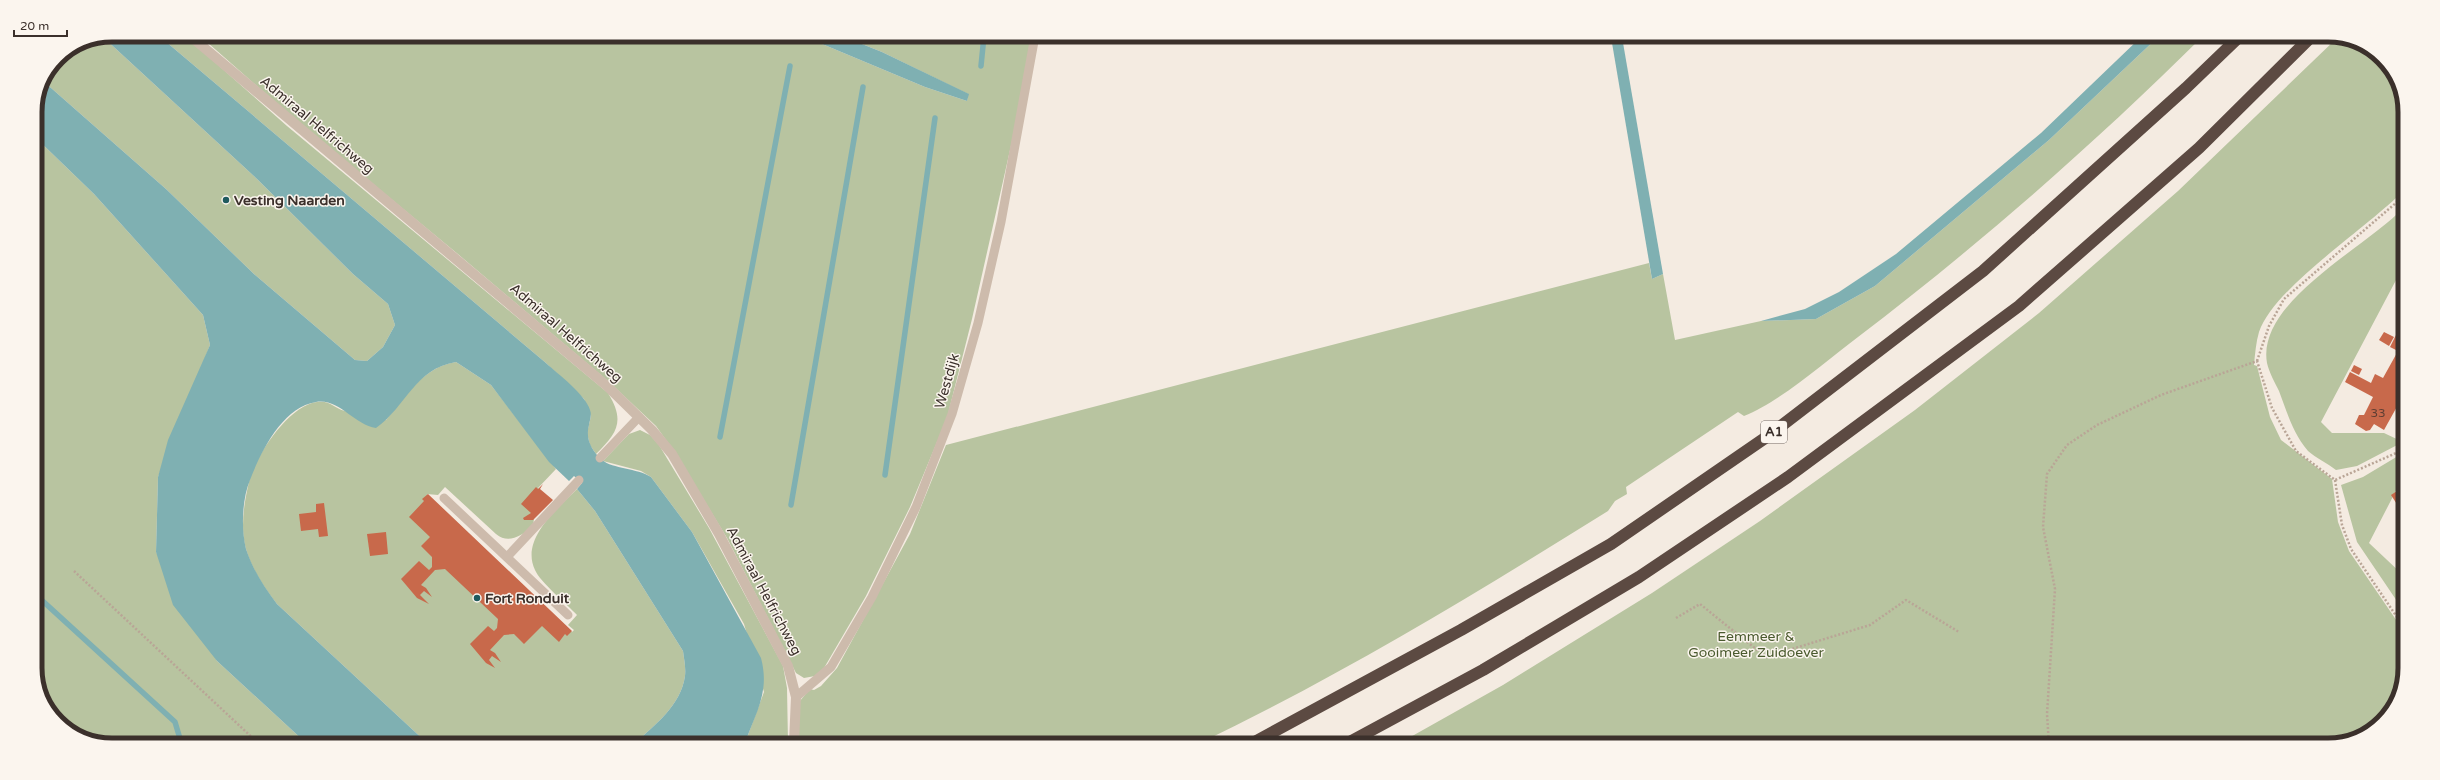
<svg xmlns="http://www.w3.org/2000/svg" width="2440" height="780" viewBox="0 0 2440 780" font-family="'Varela Round',sans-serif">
<rect width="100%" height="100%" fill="#f4ebe1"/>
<g fill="#b8c4a0">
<path d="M158,35H184L287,126L608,393C625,421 618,432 596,454L590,445L587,433L591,416L584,399L546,363Z"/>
<polygon points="199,35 803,36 925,87 967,101 968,94 882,52 842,36 1031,36 1017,119 972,319 947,418 910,507 866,596 824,668 815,676 804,678 796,673 727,538 676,454 656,426 608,381 459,255 293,118"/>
<path d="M103,37L257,179L353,274L388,304L395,325L383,347L367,361L355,360L254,274L166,189L42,80C60,53 70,43 103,37Z"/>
<path d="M2158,37H2202C2094,144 1979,245 1858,337C1826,361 1780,402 1744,416L1738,412L1626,487L1627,494L1615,501L1608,511C1475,594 1340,676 1198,744L799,743V702L810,689L814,690L821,686L837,668L910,534L946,445L1649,263L1652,279L1663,274L1675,340L1761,321L1816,319L1875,286L2049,140Z"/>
<path d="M2337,38H2348L2389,65L2405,106L2404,190C2368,228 2275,286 2259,332C2256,342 2255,354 2254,365L2257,366L2270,417L2281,440L2332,479L2338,522L2349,551L2403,630L2402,688L2375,729L2329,745L1398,744L1503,685L1652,593L1760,521L1915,410L2039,313L2178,191Z"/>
<polygon points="35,137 94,194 203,315 210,345 158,477 156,552 217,661 306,743 92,742 54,719 35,674"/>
<path d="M2404,207V265L2321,422L2332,433H2384L2403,442L2357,466L2336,470C2327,463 2316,458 2308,451C2293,434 2287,412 2279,391C2275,383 2269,372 2267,363C2256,301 2369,246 2404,207Z"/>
<path d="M456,362L491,385L556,469L538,488L551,500L534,518L533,527C521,535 509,545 496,534L445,487L438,495L427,494L572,632L574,630L568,625L577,615C567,604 540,582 535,570C520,539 558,508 577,489L595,511L683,651C684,659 686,668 685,676C681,705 655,725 635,743H427L277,604C264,587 252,570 246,549C240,528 244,503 249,482C255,456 289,405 317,402C330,400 334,408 345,411C358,415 373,417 386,420C407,395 423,367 456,362Z"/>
<polygon points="640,430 650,435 659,445 709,528 783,666 787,688 788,743 745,743 764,692 744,624 692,532 651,477 641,471 603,461 629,434"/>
<polygon points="2403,453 2403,477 2369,543 2403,575 2403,610 2357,542 2341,485 2363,477"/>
</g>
<g fill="#7fb0b2">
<path d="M112,35H158L546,363C558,374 586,395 590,410C592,415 590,419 589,425C585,439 592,451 602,460C613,469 637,468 651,477L692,532L761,658C770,692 756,712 745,743H635C655,725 681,705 685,676C686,668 684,659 683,651L595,511L577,489L582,483L574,476L569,481L549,462L491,385L456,362C414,369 407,406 376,428C354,425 339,398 316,402C283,407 261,451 250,480C242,499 241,529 246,549C253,570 264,587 277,604L427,743H306L217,661L173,605L156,552L158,477L168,440L210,345L203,315L94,194L35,137V111L42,80L166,189L254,274L355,360L367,361L383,347L395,325L388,304L353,274L257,179L103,37Z"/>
<polygon points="803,36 842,36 882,52 969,94 967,101 925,87"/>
<polygon points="1611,37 1622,37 1663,274 1652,279"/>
<polygon points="2141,37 2158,37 2049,140 1875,286 1816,319 1761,321 1805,309 1839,292 1896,254 2041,133"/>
</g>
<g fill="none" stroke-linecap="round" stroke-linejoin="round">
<g stroke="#7fb0b2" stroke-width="5.5">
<polyline points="981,66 984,36"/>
<polyline points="720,437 790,66"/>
<polyline points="885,475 935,118"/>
<polyline points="791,505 863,87"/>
<polyline points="35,594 175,722 181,742"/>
</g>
</g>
<g fill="#c8694b">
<polygon points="2400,327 2404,329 2404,394 2384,430 2374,424 2370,430 2366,431 2355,424 2359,415 2364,415 2373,397 2345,382 2350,372 2371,383 2375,374 2383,378 2398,351 2390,347"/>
<polygon points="2384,332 2394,337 2389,346 2379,340"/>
<polygon points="2354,365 2362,369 2359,375 2351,371"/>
<polygon points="543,484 540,489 553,500 533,520 524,520 523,518 531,513 521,504 536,487 538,489"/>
<polygon points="2403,487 2403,511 2402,512 2391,495"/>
<polygon points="428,494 572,631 567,636 565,634 559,642 542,626 524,644 514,634 504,635 490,650 495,653 501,662 492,656 489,660 495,668 486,663 470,644 488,626 494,631 497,628 498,619 445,569 435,570 421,585 426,588 432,597 424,591 420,595 429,604 417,598 401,579 419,561 429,570 432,567 432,557 421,546 430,537 409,517 424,501 422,499"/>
<polygon points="324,503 328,536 319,537 318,529 301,531 299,514 316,512 316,504"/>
<polygon points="386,532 388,554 370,556 367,534"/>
</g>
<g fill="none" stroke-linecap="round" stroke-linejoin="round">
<g stroke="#b9a596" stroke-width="2.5" stroke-dasharray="2 2" stroke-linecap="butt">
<polyline points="2257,361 2269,326 2284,299 2404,196"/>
<polyline points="2335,480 2342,525 2351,549 2403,626"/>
<polyline points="74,571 258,743"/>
<polyline points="1676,618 1700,604 1766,657 1870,625 1906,600 1959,632"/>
<polyline points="2049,745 2047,714 2055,589 2043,527 2047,474 2067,445 2097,425 2161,395 2257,361 2272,408 2296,451 2335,480 2403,450"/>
</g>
<g stroke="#cdbbac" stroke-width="9">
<polyline points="600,458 639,417"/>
<polyline points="444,498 568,615"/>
<polyline points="507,557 579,480"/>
<polyline points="796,697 831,667 872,597 916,507 952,414 978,323 1001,222 1035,36"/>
</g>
<polyline stroke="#cdbbac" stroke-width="10" points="189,35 607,386 652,430 672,454 719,534 788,666 796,697 794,743"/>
<g stroke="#5c4a42" stroke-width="12">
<polyline points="1251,744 1461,630 1611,544 1768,436 1983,271 2186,88 2238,38"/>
<polyline points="1346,744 1483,670 1639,577 1788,477 2019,306 2199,148 2310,38"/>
</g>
</g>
<g fill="#1f5a5e" stroke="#fbf5ee" stroke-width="1.5">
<circle cx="226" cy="200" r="4"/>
<circle cx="477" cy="598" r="4"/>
</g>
<g text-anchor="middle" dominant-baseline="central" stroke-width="3" stroke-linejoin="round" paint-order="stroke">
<g font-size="12" fill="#5e3e33">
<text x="2378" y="413">33</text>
</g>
<rect fill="#fbf5ee" stroke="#756b66" stroke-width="1" x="1761" y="421" width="26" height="22" rx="3"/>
<g font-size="13" font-weight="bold" fill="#3b302b">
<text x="1774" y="432">A1</text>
</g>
<g font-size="14" fill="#3b302b" stroke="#fbf5ee">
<text transform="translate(317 125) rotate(40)">Admiraal Helfrichweg</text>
<text transform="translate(566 333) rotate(41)">Admiraal Helfrichweg</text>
<text transform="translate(947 381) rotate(-74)">Westdijk</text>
<text transform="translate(764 591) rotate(62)">Admiraal Helfrichweg</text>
</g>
<g font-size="14" font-weight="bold" fill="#3b302b" stroke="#fbf5ee" text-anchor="start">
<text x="234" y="200">Vesting Naarden</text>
<text x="485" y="598">Fort Ronduit</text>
</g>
<g font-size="14" fill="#4a5a2e" stroke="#fbf5ee">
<text x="1756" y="636">Eemmeer &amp;<tspan x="1756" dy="16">Gooimeer Zuidoever</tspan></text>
</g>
</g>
<path d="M0 0H2440V780H0ZM112 42H2328A70 70 0 0 1 2398 112V668A70 70 0 0 1 2328 738H112A70 70 0 0 1 42 668V112A70 70 0 0 1 112 42Z" fill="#fbf5ee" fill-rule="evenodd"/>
<path fill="none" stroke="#3b302b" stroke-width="5" d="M112 42H2328A70 70 0 0 1 2398 112V668A70 70 0 0 1 2328 738H112A70 70 0 0 1 42 668V112A70 70 0 0 1 112 42Z"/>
<path d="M14 30v6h53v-6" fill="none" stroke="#3b302b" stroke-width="2"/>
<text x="20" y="30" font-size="12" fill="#3b302b" stroke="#fbf5ee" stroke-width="3" paint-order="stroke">20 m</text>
</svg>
